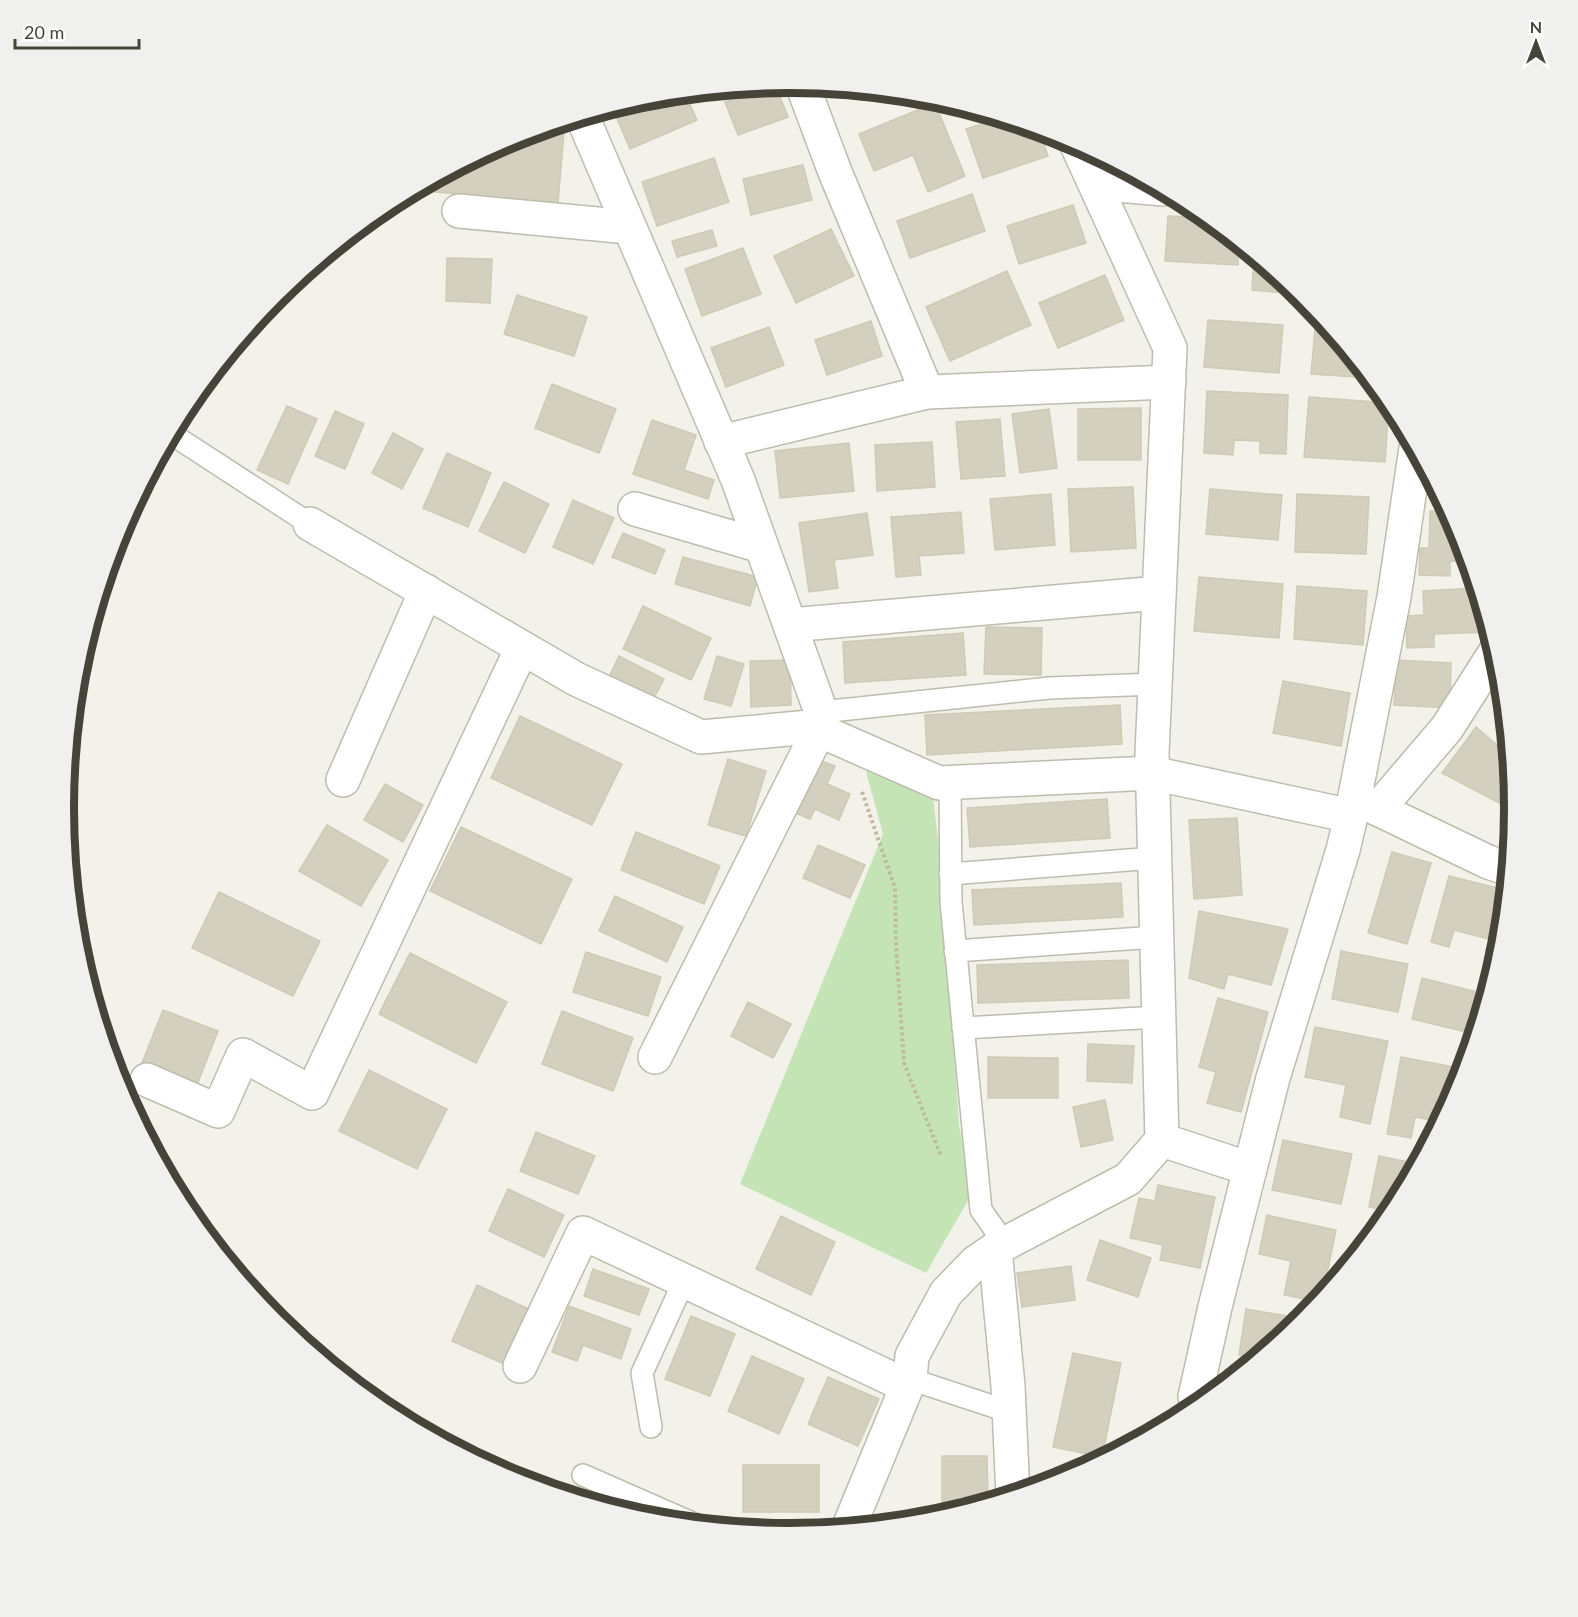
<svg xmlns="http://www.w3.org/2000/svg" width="1578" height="1617" viewBox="0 0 1578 1617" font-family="Lato,sans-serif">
<rect width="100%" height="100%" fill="#f3f2ea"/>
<polygon fill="#c5e4b6" points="865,768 932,789 944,890 959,1125 973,1192 926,1273 740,1184 883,834"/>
<g fill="#d4d0c0" stroke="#cecab4" stroke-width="1.5">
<polygon points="775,84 788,117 738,135 725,102"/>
<polygon points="835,87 850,88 837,93"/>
<polygon points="685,93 697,120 630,149 612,107 648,96"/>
<polygon points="935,103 965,176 928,192 913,155 874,171 859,134"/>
<polygon points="1000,118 1039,129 1048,156 983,178 966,129"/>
<polygon points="538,130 564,132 558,203 414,190 511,138"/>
<polygon points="714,158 729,202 657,226 642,182"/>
<polygon points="803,165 812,200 751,215 743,179"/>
<polygon points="972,194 985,231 910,258 897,221"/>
<polygon points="1073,205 1086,243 1019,264 1007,226"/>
<polygon points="1168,216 1209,218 1239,243 1238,265 1165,261"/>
<polygon points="831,229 854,276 796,303 774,256"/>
<polygon points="712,230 717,246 677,257 672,241"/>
<polygon points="743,248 761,294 702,316 685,269"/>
<polygon points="1254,256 1286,282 1285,293 1252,290"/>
<polygon points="447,258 492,259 490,303 446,301"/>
<polygon points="1007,271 1031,325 950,361 926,307"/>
<polygon points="1105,275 1124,320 1058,348 1039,303"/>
<polygon points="517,295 587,317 574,356 504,334"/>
<polygon points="1208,320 1283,325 1279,373 1204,367"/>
<polygon points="871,321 882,356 827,375 815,340"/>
<polygon points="769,327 784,365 726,387 711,348"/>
<polygon points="1315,329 1331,330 1371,378 1311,374"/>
<polygon points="552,384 616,409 599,453 535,428"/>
<polygon points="1207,391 1288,395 1286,454 1260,453 1260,441 1234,440 1233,455 1204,453"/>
<polygon points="1309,397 1389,403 1385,462 1304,457"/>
<polygon points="287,406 317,419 288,484 257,470"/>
<polygon points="1141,408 1141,460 1078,460 1078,409"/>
<polygon points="1049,409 1057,468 1020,473 1012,414"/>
<polygon points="335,411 364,424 345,469 315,456"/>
<polygon points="1000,419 1005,476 961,479 956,422"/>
<polygon points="652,420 696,435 684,470 714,480 708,499 633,474"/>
<polygon points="393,433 423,449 402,489 372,473"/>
<polygon points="932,442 935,487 877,491 875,445"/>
<polygon points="849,443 854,491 780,498 775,451"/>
<polygon points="447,453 491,473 468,527 423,508"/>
<polygon points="504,482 549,504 525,553 479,531"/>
<polygon points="1133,487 1136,548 1071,552 1068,489"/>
<polygon points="1210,489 1282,495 1278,540 1206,534"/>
<polygon points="1051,494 1055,545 995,550 990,499"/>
<polygon points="1297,494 1369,497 1366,554 1295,552"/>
<polygon points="573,500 614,518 593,564 553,547"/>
<polygon points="1430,511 1449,512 1460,531 1469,562 1450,561 1450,576 1419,575 1420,548 1429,548"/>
<polygon points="961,512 964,553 919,556 921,575 896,577 891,517"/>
<polygon points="867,513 873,555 834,560 838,588 809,592 799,523"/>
<polygon points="623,533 665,550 655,574 612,557"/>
<polygon points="683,557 758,577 750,606 675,584"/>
<polygon points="1199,577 1283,584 1279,638 1194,631"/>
<polygon points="1297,586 1367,591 1363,645 1294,639"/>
<polygon points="1477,588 1489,632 1434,634 1434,647 1407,648 1406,616 1424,615 1423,591"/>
<polygon points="643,606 711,638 691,680 623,649"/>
<polygon points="986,627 1042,628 1041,675 984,674"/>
<polygon points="963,633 966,675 845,683 843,642"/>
<polygon points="619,656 664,679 654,698 610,675"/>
<polygon points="717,656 744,664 731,706 704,699"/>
<polygon points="790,660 791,705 751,707 750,661"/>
<polygon points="1396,660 1451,663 1450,708 1394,705"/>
<polygon points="1283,681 1350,693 1341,746 1273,733"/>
<polygon points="1120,705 1122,744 927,755 925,715"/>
<polygon points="520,716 622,764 592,825 491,778"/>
<polygon points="1476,727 1510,756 1514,794 1507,807 1442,773"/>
<polygon points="728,759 766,771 746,836 708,825"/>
<polygon points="819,760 835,766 827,784 850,794 839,820 815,809 810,819 795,813"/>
<polygon points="385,784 423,805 403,842 364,820"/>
<polygon points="1107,799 1110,838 970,847 967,808"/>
<polygon points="1237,818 1242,895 1194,899 1189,820"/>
<polygon points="327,825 388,860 361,906 299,871"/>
<polygon points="461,827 572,879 541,944 430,891"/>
<polygon points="636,832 720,866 704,904 621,870"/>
<polygon points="818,845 865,865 850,898 803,878"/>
<polygon points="1392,852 1431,863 1407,944 1368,933"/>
<polygon points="1449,876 1506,890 1493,940 1454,930 1449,947 1431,942"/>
<polygon points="1121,883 1123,917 974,925 972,890"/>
<polygon points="219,892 320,941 293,996 192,948"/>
<polygon points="615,896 683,927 667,962 599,931"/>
<polygon points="1199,911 1288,929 1271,985 1228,974 1224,989 1189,978"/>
<polygon points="1341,951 1408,964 1398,1012 1332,999"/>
<polygon points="586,952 661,977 648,1016 573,992"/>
<polygon points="410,953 507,1002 476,1063 379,1014"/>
<polygon points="1128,960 1129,998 978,1003 977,965"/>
<polygon points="1422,978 1485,994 1475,1034 1412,1019"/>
<polygon points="1218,998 1268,1012 1241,1112 1207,1103 1216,1072 1199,1067"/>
<polygon points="748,1002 791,1024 773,1058 731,1036"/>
<polygon points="163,1010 218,1031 197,1085 142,1063"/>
<polygon points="562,1011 633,1038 613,1091 542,1064"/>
<polygon points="1315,1027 1388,1041 1370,1124 1340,1117 1346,1085 1305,1077"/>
<polygon points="1088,1044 1134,1046 1132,1083 1087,1081"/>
<polygon points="988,1057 1058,1058 1058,1098 988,1098"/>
<polygon points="1401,1057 1465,1069 1460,1087 1441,1122 1415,1117 1411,1138 1387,1134"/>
<polygon points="369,1070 447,1109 417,1169 339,1131"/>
<polygon points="1105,1100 1113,1140 1081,1147 1073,1107"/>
<polygon points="536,1132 595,1156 578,1194 520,1171"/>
<polygon points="1283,1140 1352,1154 1341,1204 1272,1190"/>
<polygon points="1379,1156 1418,1164 1393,1212 1369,1207"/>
<polygon points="1158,1185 1215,1197 1200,1268 1160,1260 1163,1245 1130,1238 1139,1198 1155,1201"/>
<polygon points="508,1189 564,1215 544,1257 489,1231"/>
<polygon points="1267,1215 1336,1230 1322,1298 1319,1302 1284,1295 1291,1261 1259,1254"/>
<polygon points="781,1216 835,1242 811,1295 756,1269"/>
<polygon points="1363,1230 1375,1233 1356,1256"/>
<polygon points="1100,1240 1151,1258 1138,1297 1087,1280"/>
<polygon points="1071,1266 1075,1300 1022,1307 1017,1273"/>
<polygon points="593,1269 649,1289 639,1315 584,1296"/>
<polygon points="477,1285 529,1309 504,1364 452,1341"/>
<polygon points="569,1306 631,1329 621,1359 583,1345 577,1361 552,1352"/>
<polygon points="1246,1309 1305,1319 1258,1358 1239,1355"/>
<polygon points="691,1316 735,1334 710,1396 665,1379"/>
<polygon points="1073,1353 1121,1363 1102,1457 1053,1447"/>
<polygon points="752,1356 804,1379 779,1434 728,1411"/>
<polygon points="828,1377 879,1399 858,1446 808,1424"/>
<polygon points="1148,1422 1170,1424 1146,1437"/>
<polygon points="942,1456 987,1456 988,1503 942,1517"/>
<rect x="743" y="1465" width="76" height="47"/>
</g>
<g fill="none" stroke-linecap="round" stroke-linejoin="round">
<g stroke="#bebcad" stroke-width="24">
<g id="service">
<polyline points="170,433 310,524"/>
<polyline points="821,712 1049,688 1155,684"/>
<polyline points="950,782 951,902 981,1210 1005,1244"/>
<polyline points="950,874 1154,858"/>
<polyline points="955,951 1156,937"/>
<polyline points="963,1028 1158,1017"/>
<polyline points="910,1379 1010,1412"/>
<polyline points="651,1427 642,1373 684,1281"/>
<polyline points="583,1475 699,1526"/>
</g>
</g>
<g stroke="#bebcad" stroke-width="36">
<g id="minor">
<polyline points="802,84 835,172 927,392"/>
<polyline points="582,116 738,480 821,712 821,726 830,735 939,783 1152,773 1351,816"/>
<polyline points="1076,143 1170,348 1152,754 1162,1140 1250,1169"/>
<polyline points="1095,183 1163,189"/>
<polyline points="459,211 629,227"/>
<polyline points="721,442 927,392 1169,382"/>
<polyline points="635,509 761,546"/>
<polyline points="310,524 576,679 701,737 821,726 655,1057"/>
<polyline points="790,625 1159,593"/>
<polyline points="343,780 426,591"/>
<polyline points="1359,800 1488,862 1509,869"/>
<polyline points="1378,809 1447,728 1496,651"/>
<polyline points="147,1080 218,1111 243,1055 312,1093 522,648"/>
<polyline points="995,1249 1008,1386 1013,1496"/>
<polyline points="520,1366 583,1233 907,1386"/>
<polyline points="1208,1399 1195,1397 1215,1307 1273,1078 1343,850 1351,816 1394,597 1416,448"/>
<polyline points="848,1529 910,1379 912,1356 946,1293 976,1262 995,1249 1128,1179 1162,1140"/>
</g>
</g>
<polyline stroke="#beba9f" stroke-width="4" stroke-dasharray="3 3" stroke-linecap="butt" points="862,792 895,888 896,944 904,1063 941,1156"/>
<use href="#service" stroke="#fff" stroke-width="21"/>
<use href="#minor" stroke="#fff" stroke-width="33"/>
</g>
<path d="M0 0H1578V1617H0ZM74 808a715 715 0 1 1 1430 0a715 715 0 1 1-1430 0Z" fill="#f0f0ef" fill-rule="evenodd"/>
<path fill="none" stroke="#464438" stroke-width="8" d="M74 808a715 715 0 1 1 1430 0a715 715 0 1 1-1430 0Z"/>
<g transform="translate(1536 42)" stroke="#ffffff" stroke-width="4.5" paint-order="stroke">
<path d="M0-4.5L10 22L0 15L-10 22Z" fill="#464438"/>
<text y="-9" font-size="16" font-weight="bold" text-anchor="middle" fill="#464438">N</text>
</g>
<path d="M15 39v9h124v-9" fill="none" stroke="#464438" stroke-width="3"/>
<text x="24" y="39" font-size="18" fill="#464438" stroke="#ffffff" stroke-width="4.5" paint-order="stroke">20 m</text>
</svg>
